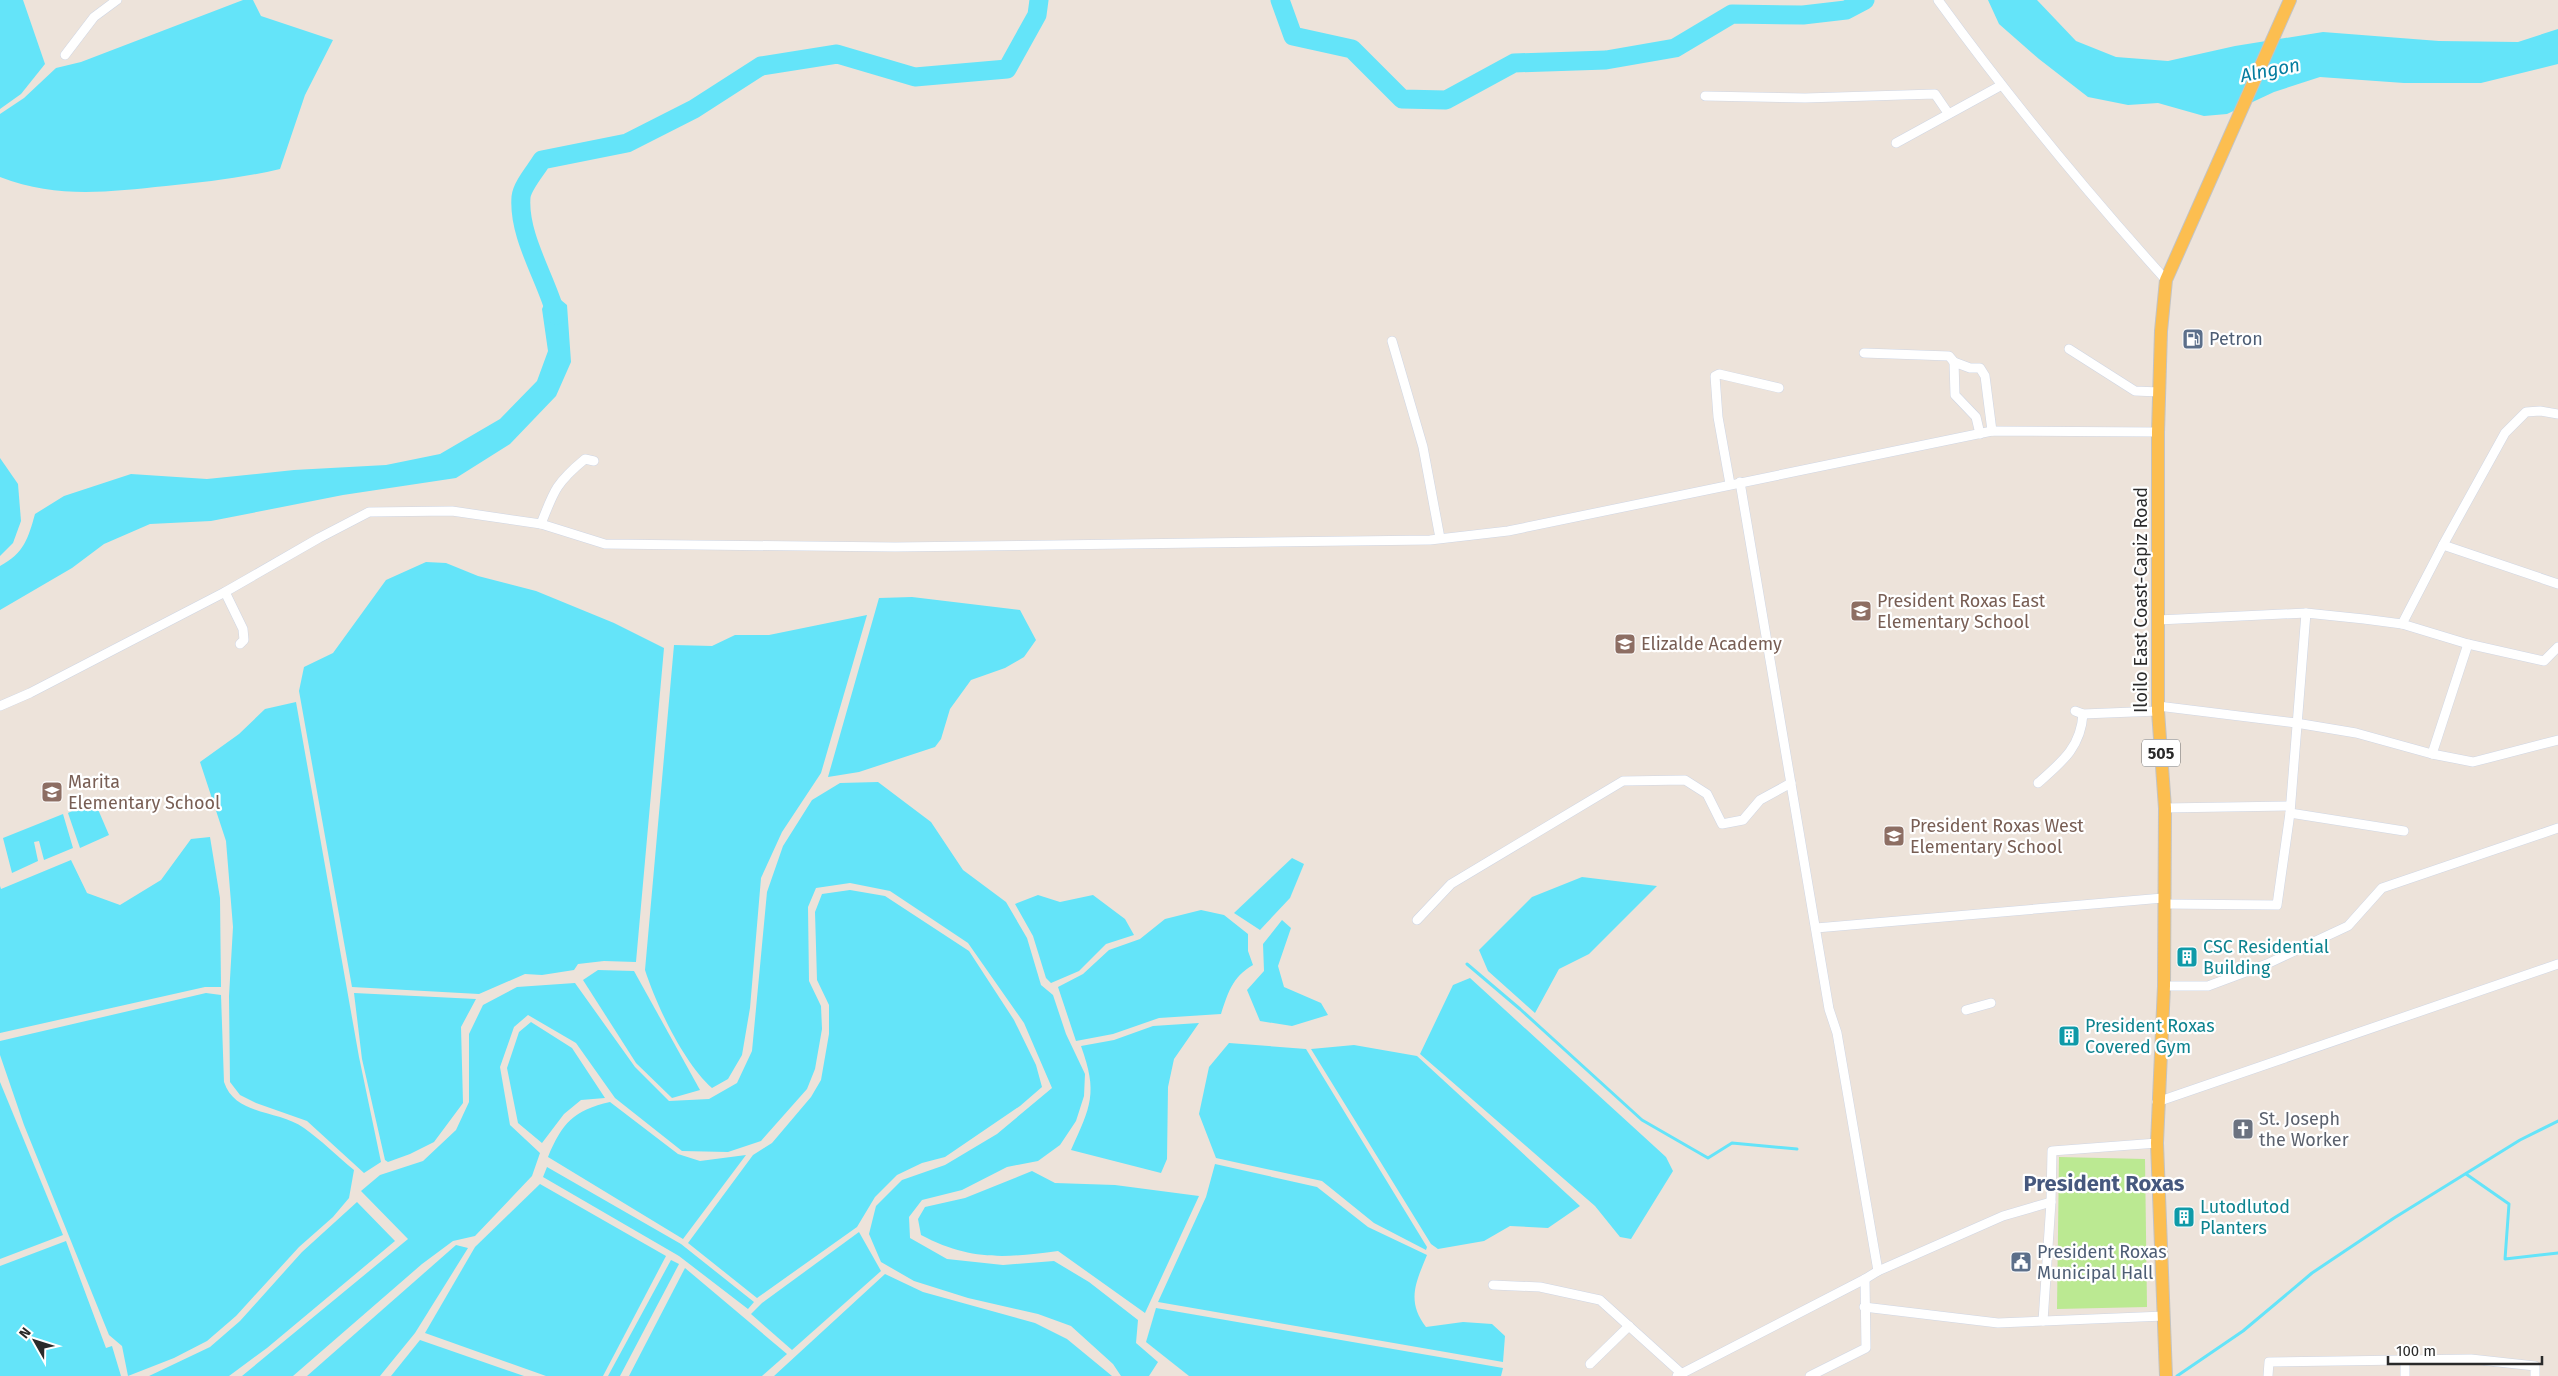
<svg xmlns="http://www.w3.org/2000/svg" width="2558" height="1376" viewBox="0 0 2558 1376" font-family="'Fira Sans',sans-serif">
<rect width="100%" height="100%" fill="#ede3da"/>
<polygon fill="#bbe992" points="2059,1157 2145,1159 2147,1307 2057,1309"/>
<g fill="#64e4f9">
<polygon points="0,0 23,0 45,64 21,94 0,109"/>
<path d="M243,0H253L261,16L333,40L305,95L280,169C242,178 205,182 166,186C106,192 58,199 0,177V114L24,98L56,68L81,62Z"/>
<polygon points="1988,0 2037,0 2076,41 2116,57 2168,61 2235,46 2323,32 2439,41 2518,42 2558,29 2558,64 2481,83 2404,83 2320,77 2274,92 2227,114 2204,116 2158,103 2128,105 2088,97 2039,59 1999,24"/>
<path d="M550,291L567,305L571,362L556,396L510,444L456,478L343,495L211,521L150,524L104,544L72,568L0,610V566C24,553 28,539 35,514L64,496L131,474L207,479L294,470L386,465L440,454L500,419L537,381L548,351L542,309Z"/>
<polygon points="0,458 18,484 21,521 13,543 0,556"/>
<polygon points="426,562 446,563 478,576 536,591 614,623 664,648 636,962 604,961 578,964 574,970 542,975 525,974 479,994 352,987 299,691 304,667 333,653 386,580"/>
<polygon points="912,597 1020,610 1036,640 1024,657 1005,668 971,680 950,709 941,739 935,747 859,772 828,777 879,598"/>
<path d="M867,615L821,773L782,832L761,878L750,1008L742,1055L728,1079L712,1088C684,1063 657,1007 645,970L674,645L712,646L735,635H769Z"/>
<polygon points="296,702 359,1057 381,1162 364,1173 307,1121 256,1103 240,1095 230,1082 229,996 233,927 226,841 200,762 239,734 265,709"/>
<polygon points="878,782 931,822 963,870 1006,902 1027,938 1041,985 1053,995 1066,1034 1085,1074 1084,1096 1076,1121 1060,1145 1038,1161 1007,1167 962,1190 922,1200 909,1217 910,1238 947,1259 1003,1265 1054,1261 1089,1282 1138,1320 1136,1343 1158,1362 1149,1376 1121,1376 1113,1364 1071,1326 1038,1314 968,1298 914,1281 881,1262 869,1234 876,1206 902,1180 945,1165 997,1134 1052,1088 1024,1023 968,943 890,891 850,883 816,888 808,907 809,981 821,1006 822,1029 815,1069 807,1089 761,1141 728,1152 682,1151 615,1098 576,1043 528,1015 514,1027 500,1067 510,1125 540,1153 532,1176 475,1236 453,1241 422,1264 293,1376 242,1376 408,1239 361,1191 380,1175 423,1161 456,1130 469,1102 469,1034 483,1005 517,987 575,983 635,1067 669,1101 709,1099 737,1083 752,1051 767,892 783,846 812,800 840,783"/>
<polygon points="94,800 109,835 80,848 68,813"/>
<polygon points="63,814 73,848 44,860 39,841 34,842 38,861 12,873 3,838"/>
<polygon points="210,837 220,898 221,987 205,987 0,1033 0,886 1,889 71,860 87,893 120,905 161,880 191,839"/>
<polygon points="1292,858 1304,864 1290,898 1260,930 1234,913"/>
<polygon points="1582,877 1657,886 1589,954 1559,969 1535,1013 1488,971 1479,950 1532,897"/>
<polygon points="850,890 885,896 969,951 1014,1020 1036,1065 1042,1087 1020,1106 945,1157 922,1163 897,1175 875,1197 857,1227 757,1298 688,1243 753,1155 772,1143 811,1097 821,1080 829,1034 829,1005 817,980 815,912 822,894"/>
<polygon points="1038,895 1060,902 1093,895 1125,919 1134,935 1106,944 1079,971 1051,983 1046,978 1033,936 1015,904"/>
<path d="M1201,910L1224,915L1248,934V951L1253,965C1232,977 1228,993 1221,1014L1159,1018L1113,1034L1076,1041L1058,987L1083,974L1109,950L1140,939L1165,919Z"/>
<polygon points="1282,920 1291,928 1278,966 1284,987 1321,1003 1328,1015 1292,1026 1260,1021 1247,990 1264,971 1263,944"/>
<polygon points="598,970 634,971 700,1090 672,1098 636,1063 583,980"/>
<polygon points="1470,978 1666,1157 1673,1171 1631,1239 1620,1237 1595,1206 1420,1054 1453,985"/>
<path d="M206,993L221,995L224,1082C235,1116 279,1110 304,1128C321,1140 337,1156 354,1170L349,1198L333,1217L299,1247L236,1316L207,1341L174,1358L128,1376L122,1346L109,1335L24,1125L0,1055V1041Z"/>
<polygon points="354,993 476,999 461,1027 463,1103 434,1142 410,1154 388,1162 385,1160 362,1059"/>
<polygon points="531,1022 572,1048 605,1098 581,1100 564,1114 542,1143 518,1123 507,1068 519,1032"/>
<path d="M1199,1023L1174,1059L1168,1087L1167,1159L1161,1173L1071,1150C1091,1106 1098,1093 1081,1046L1114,1040L1153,1026Z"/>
<polygon points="1229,1043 1306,1049 1427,1247 1426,1250 1374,1223 1322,1181 1216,1158 1199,1114 1209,1067"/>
<polygon points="1354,1045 1417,1056 1580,1206 1548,1228 1510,1226 1484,1241 1438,1249 1431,1244 1311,1049"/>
<polygon points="0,1082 63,1235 0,1259"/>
<path d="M610,1102L678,1154L700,1161L746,1155L683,1239L548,1157C562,1123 574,1110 610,1102Z"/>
<path d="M1215,1164L1317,1187L1368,1227L1427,1255C1416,1282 1406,1301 1426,1327L1463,1322L1492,1324L1505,1336L1503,1362L1158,1302L1206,1197Z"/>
<polygon points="547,1167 681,1244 754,1302 748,1309 679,1256 543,1177"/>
<path d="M1032,1171L1055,1183L1115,1185L1199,1196L1145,1313L1058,1251C1005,1258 970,1261 921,1235L918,1219L925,1207L965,1198Z"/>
<polygon points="540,1184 666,1256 603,1376 546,1376 425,1333 475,1247"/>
<polygon points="357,1202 395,1241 267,1348 229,1376 149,1376 210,1347 240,1321 302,1252"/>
<polygon points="859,1232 881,1271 792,1350 751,1314 762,1303"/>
<polygon points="66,1241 106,1348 112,1346 121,1376 0,1376 0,1266"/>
<polygon points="456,1245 468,1248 415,1333 380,1376 307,1376"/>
<polygon points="671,1260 679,1264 620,1376 608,1376"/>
<polygon points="685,1268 787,1354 762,1376 629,1376"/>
<polygon points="885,1274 923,1292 1035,1323 1067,1339 1112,1376 774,1376"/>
<polygon points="1156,1308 1503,1368 1501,1376 1189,1376 1146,1342"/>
<polygon points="420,1340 524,1376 391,1376"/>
</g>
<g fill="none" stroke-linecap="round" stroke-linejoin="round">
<g stroke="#64e4f9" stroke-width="3">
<polyline points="1467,964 1520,1009 1642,1120 1708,1158 1732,1143 1797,1149"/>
<polyline points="2466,1174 2509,1204 2505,1259 2558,1253"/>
<polyline points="2177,1376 2243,1331 2312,1273 2394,1218 2520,1140 2558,1121"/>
</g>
<g stroke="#64e4f9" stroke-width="19">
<polyline points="1280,0 1293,36 1352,49 1402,99 1446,100 1514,63 1606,60 1675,48 1732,14 1803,15 1846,10 1865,0"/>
<path d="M556,315C546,278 518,236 521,197C522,186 536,170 542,160L627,143L694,109L761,66L837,54L915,77L1007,69L1037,15L1039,0"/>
</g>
<g stroke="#cfd6e4" stroke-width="10">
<g id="street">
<path d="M1938,0C2009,98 2085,190 2166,280"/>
<polyline points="65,55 94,17 117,0"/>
<polyline points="1705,96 1805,98 1935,94 1948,113"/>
<polyline points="1896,143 2000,86"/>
<polyline points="1392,341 1423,447 1440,538"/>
<polyline points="2069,349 2135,391 2159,392"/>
<polyline points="1864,353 1949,356 1954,362"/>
<polyline points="1980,434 1976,417 1955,395 1954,362 1970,368 1980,368 1985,376 1992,431"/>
<polyline points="1740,482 1829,1009 1837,1033 1878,1271"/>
<polyline points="1730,484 1718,417 1715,376 1719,374 1779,388"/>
<path d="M541,524C554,490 557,482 585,459L594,461"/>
<polyline points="2443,545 2558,584"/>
<polyline points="225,592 243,629 244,640 240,644"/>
<polyline points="2158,620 2306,613 2364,619 2402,624 2468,644 2544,661 2558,647"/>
<polyline points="2402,624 2443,545 2505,433 2526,412 2540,411 2558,414"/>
<polyline points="0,706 30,693 225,592 319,538 369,512 452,511 541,524 605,544 895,547 1430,540 1508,531 1992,431 2158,432"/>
<polyline points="2158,706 2296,723 2356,733 2432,754 2473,762 2558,740"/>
<polyline points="2075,711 2083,714 2158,711"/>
<polyline points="2432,754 2468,644"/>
<path d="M2038,783C2062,762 2081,747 2083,714"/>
<polyline points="2165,808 2290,806"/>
<polyline points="2290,813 2404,831"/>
<polyline points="2164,904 2277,905 2290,813 2306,613"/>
<polyline points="1417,920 1451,884 1623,781 1685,780 1707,794 1722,824 1743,820 1760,800 1791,783"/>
<polyline points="1816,928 2163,898"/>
<polyline points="2164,986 2208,986 2267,964 2348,926 2382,888 2558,828"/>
<polyline points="1966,1010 1991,1003"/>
<polyline points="2157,1102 2558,964"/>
<polyline points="1493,1285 1540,1287 1600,1300 1681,1373"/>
<polyline points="1864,1307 1998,1323 2164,1316"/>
<polyline points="2043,1321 2051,1202 2052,1151 2157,1143"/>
<polyline points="1590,1364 1629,1326"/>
<polyline points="1677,1376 1865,1279 1878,1271 2003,1216 2051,1202"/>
<polyline points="1810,1376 1866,1348 1865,1279"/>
<polyline points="2268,1376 2269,1362 2471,1359 2535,1366 2535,1376"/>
<polyline points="2405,1376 2405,1360"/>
</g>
</g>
<g stroke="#c3c3c3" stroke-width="14">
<polyline id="primary" points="2166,1376 2157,1143 2164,986 2165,808 2158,711 2158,432 2161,331 2166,280 2290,0"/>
</g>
<use href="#street" stroke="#fff" stroke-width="9"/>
<use href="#primary" stroke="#fcbe50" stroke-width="12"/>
</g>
<defs>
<g id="fuel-square" transform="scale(1.125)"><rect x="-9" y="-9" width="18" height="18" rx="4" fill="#5c6f8a" stroke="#fff"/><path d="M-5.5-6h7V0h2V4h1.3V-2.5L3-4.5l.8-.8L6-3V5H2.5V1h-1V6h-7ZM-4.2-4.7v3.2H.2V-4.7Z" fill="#fff"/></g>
<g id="school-square" transform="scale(1.125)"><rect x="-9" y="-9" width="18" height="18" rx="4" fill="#8d6e63" stroke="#fff"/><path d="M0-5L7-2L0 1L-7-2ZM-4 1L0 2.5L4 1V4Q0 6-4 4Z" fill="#fff"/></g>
<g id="building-square" transform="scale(1.125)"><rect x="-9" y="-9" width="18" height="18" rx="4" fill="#0f9aa8" stroke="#fff"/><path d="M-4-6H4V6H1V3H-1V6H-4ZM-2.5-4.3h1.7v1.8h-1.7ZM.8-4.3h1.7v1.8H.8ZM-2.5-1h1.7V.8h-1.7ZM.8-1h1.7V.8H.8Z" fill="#fff"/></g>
<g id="church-square" transform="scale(1.125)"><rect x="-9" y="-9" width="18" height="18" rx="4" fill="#6b7280" stroke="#fff"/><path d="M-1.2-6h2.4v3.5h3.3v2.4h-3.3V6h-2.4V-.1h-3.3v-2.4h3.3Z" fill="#fff"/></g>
<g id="civic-square" transform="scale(1.125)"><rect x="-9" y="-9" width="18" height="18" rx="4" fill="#5c6f8a" stroke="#fff"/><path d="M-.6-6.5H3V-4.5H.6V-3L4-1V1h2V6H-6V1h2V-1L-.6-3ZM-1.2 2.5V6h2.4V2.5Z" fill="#fff"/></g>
</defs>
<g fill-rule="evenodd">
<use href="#fuel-square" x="2193" y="339"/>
<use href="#school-square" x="1861" y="611"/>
<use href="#school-square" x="1625" y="644"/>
<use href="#school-square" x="52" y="792"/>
<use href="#school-square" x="1894" y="836"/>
<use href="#building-square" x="2187" y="957"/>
<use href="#building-square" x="2069" y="1036"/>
<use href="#church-square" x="2243" y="1129"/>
<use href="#building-square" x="2184" y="1217"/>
<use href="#civic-square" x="2021" y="1262"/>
</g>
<g text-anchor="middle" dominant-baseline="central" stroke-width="4.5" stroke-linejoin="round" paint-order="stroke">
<rect fill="#fff" stroke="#6a6a6a" stroke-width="1" x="2142" y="739.5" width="38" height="27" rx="4"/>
<g font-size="16" font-weight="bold" fill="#2a2a2a">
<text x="2161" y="753">505</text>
</g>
<g font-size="18" fill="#4e5e75" stroke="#fff" text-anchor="start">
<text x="2209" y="339">Petron</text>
<text x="2037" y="1252">President Roxas<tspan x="2037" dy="21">Municipal Hall</tspan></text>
</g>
<g font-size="18" fill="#2a2a2a" stroke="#fff">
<text transform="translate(2141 600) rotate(-90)">Iloilo East Coast-Capiz Road</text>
</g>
<g font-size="18" fill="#785e54" stroke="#fff" text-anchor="start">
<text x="1877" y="601">President Roxas East<tspan x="1877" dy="21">Elementary School</tspan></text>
<text x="1641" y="644">Elizalde Academy</text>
<text x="68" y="782">Marita<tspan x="68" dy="21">Elementary School</tspan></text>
<text x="1910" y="826">President Roxas West<tspan x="1910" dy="21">Elementary School</tspan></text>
</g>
<g font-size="18" fill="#0d838f" stroke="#fff" text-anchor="start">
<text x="2203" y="947">CSC Residential<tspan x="2203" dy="21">Building</tspan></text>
<text x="2085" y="1026">President Roxas<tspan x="2085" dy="21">Covered Gym</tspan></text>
<text x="2200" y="1207">Lutodlutod<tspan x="2200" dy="21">Planters</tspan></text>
</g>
<g font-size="18" fill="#5b616d" stroke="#fff" text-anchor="start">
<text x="2259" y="1119">St. Joseph<tspan x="2259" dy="21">the Worker</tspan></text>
</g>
<g font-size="19" font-style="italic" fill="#037c9f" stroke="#fff">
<text transform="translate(2270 70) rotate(-11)">Alngon</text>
</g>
<g font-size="22" font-weight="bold" fill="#46587e" stroke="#fff">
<text x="2104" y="1183">President Roxas</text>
</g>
</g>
<g transform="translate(35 1341) rotate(309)" stroke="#ffffff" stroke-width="4" paint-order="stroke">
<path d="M0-4L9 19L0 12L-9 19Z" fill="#2a2a2a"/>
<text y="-8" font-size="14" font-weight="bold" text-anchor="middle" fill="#2a2a2a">N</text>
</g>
<path d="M2388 1356v8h154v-8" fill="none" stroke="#2a2a2a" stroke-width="2.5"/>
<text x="2396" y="1356" font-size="15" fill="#2a2a2a" stroke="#ffffff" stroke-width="4" paint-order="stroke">100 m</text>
</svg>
